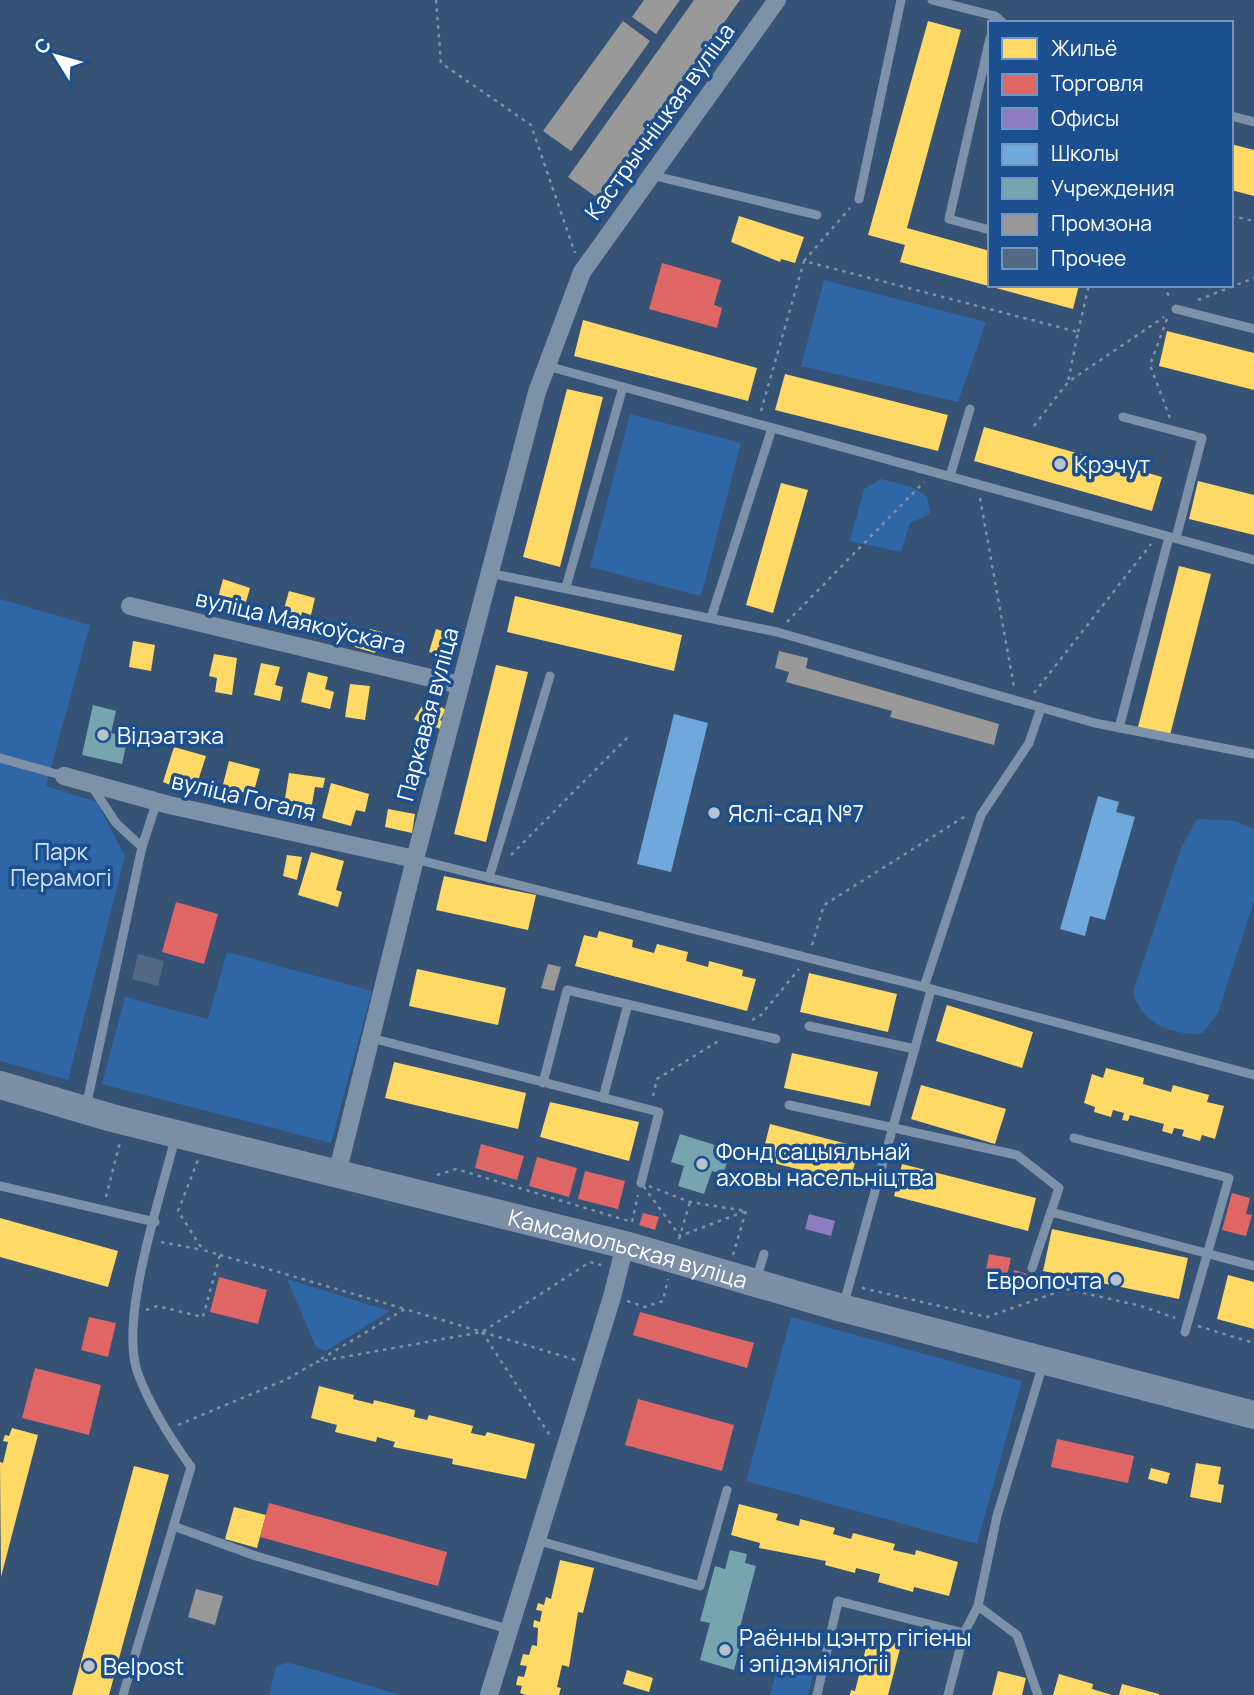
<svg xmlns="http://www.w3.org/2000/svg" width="1254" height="1695" viewBox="0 0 1254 1695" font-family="Manrope,sans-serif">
<rect width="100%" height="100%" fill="#365274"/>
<g fill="#2f66a5">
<polygon points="824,280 986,322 958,402 801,366"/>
<polygon points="630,414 741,443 701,596 590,567"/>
<polygon points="881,479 912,487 927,497 930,514 910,523 901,552 850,541 864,489"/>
<polygon points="0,599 90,625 46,786 97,802 125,856 68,1080 0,1061"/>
<path d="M1197,819L1235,821L1254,829V901L1218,1013L1203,1033C1173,1037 1139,1022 1133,991L1181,848Z"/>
<polygon points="227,952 372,991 331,1143 102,1084 125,997 208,1019"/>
<polygon points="287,1279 390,1311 326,1351 316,1347"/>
<polygon points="791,1317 1022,1381 977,1544 746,1481"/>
<polygon points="779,1661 814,1671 808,1695 770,1695"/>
<polygon points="287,1662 401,1695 269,1695 276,1667"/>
</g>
<g fill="#ffd966">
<polygon points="928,21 961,30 907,228 990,251 990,285 1079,285 1073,309 900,262 905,245 868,235"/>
<polygon points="1231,144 1254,150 1254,196 1231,190"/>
<polygon points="739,216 804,237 795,263 781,259 780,262 731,242"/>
<polygon points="583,320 757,368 748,401 574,356"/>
<polygon points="1167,331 1254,353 1254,390 1159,366"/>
<polygon points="785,374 948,415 938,451 775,410"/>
<polygon points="567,389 603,397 560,567 523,557"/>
<polygon points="984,427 1162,477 1152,511 974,461"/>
<polygon points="1198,481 1254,495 1254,535 1189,519"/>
<polygon points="781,483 808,490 773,613 746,605"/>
<polygon points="1179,566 1211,574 1170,735 1138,727"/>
<polygon points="223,579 250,588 246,602 241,600 236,616 215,609"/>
<polygon points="289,591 315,598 311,615 302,612 298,628 280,623"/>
<polygon points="515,596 682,635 674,671 507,632"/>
<polygon points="370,629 382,632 375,653 355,647 357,634 367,636"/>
<polygon points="436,629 452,634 445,657 429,652"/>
<polygon points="133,641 155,645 151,671 129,667"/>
<polygon points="214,654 237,658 232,695 215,692 217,678 209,676"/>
<polygon points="261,663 280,667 275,685 283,687 280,701 254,695"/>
<polygon points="496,665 528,672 486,842 454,834"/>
<polygon points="308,672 328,677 325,689 334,692 330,709 301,702"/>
<polygon points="350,684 370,686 365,720 345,717"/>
<polygon points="427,698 446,710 440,720 443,722 440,729 436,727 429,737 422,732 426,726 414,719"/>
<polygon points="174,747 206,756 198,781 181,777 175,787 163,782"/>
<polygon points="229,761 260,769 253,795 238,791 236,800 220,796"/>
<polygon points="289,773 325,778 323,788 315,787 311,810 284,805"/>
<polygon points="331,783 369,794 365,812 356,810 351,826 322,818"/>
<polygon points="388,809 415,814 412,833 385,827"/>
<polygon points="311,852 344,861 336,890 342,892 338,907 298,895"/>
<polygon points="287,855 302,857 297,880 283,876"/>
<polygon points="444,876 536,895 528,930 436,910"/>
<polygon points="599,931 633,940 632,947 654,953 657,944 688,952 686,961 708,967 709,961 743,970 742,976 756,979 747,1011 575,966 584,935 597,938"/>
<polygon points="417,969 506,988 498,1025 409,1006"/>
<polygon points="809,973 897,994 888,1032 800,1012"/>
<polygon points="947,1005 1033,1032 1022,1068 936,1041"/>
<polygon points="792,1053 878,1072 870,1106 784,1088"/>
<polygon points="394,1062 526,1093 518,1129 385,1098"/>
<polygon points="1106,1068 1144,1078 1143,1084 1171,1092 1173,1085 1209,1095 1207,1102 1224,1106 1215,1139 1202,1135 1200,1141 1182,1136 1184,1130 1174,1128 1172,1134 1162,1131 1164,1124 1130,1115 1128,1121 1122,1120 1124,1113 1113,1110 1111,1117 1094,1112 1095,1107 1084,1103 1092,1074 1103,1078"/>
<polygon points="921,1085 1006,1109 995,1144 911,1119"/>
<polygon points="550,1102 639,1122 629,1161 540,1137"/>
<polygon points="770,1124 859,1147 850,1182 761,1160"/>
<polygon points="902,1164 1036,1198 1028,1231 894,1196"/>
<polygon points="0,1218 118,1251 108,1287 0,1257"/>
<polygon points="1052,1229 1188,1258 1179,1299 1043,1271"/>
<polygon points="1228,1275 1254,1282 1254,1329 1217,1319"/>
<polygon points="319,1386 354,1395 353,1399 373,1404 374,1400 415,1410 414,1417 427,1420 429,1415 473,1426 471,1433 485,1436 487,1432 535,1444 526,1479 452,1464 453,1459 393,1447 395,1442 377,1437 376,1442 335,1432 337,1425 311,1418"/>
<polygon points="12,1428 38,1435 1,1577 0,1462 3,1463 8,1442 3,1441 5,1435 9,1436"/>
<polygon points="1196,1463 1221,1467 1218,1484 1224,1485 1221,1503 1190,1497"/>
<polygon points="134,1466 169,1475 109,1695 72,1695"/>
<polygon points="1151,1468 1170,1473 1167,1484 1148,1479"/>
<polygon points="739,1504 778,1514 776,1520 799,1526 800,1519 835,1528 833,1534 851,1539 853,1533 895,1544 893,1550 915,1555 916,1550 958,1562 949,1596 914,1587 913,1592 878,1582 880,1574 856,1568 855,1573 825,1565 826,1561 759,1548 760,1543 731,1535"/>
<polygon points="234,1507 266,1515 257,1548 225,1539"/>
<polygon points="560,1560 594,1568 583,1613 578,1612 569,1667 562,1665 557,1687 561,1688 559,1695 526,1695 520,1693 522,1686 516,1685 518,1676 524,1677 527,1666 520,1665 523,1654 529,1655 532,1645 537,1646 538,1628 533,1627 534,1620 540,1622 542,1611 536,1610 538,1603 544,1605 546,1597 551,1599"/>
<polygon points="869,1636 901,1645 888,1695 850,1695 851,1690 855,1691"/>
<polygon points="627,1670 653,1678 649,1692 623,1684"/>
<polygon points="998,1671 1026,1678 1022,1695 992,1695"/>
<polygon points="1059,1674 1093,1684 1092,1689 1112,1695 1053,1695"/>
<polygon points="1122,1684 1159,1694 1159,1695 1119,1695"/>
</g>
<g fill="#e06666">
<polygon points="662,263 721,280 714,305 722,308 717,328 649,309"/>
<polygon points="176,902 218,914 204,964 162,952"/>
<polygon points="481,1144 524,1156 517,1180 475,1168"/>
<polygon points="537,1157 577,1168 569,1197 529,1186"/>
<polygon points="585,1171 625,1181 618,1209 578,1199"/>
<polygon points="1232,1193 1250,1198 1246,1214 1252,1215 1246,1236 1222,1230"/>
<polygon points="643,1213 659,1217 655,1230 639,1225"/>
<polygon points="989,1254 1011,1258 1007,1275 986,1270"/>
<polygon points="1014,1270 1037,1277 1033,1291 1010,1284"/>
<polygon points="219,1277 267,1290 258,1324 210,1312"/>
<polygon points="640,1312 754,1343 747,1368 633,1335"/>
<polygon points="89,1317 116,1323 108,1357 81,1350"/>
<polygon points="35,1368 101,1385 89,1435 22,1418"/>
<polygon points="638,1399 734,1425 722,1471 625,1445"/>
<polygon points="1057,1439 1134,1456 1128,1483 1051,1467"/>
<polygon points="269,1503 447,1552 438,1586 260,1537"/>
</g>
<polygon fill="#8e7cc3" points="809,1214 835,1221 831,1236 805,1229"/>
<g fill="#6fa8dc">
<polygon points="674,714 708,723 671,872 637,864"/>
<polygon points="1098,796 1119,802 1116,812 1135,817 1105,920 1090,916 1085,936 1060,929"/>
</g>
<g fill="#76a5af">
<polygon points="93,705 116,711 111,733 128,737 122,764 82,755"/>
<polygon points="680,1134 731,1150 723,1175 712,1171 704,1194 678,1186 684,1166 671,1162"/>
<polygon points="730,1550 747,1554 745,1563 756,1566 740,1627 745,1628 734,1670 700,1660 710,1623 700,1621 715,1566 725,1569"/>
</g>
<g fill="#999">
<polygon points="644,0 680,0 656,34 632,17"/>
<polygon points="694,0 740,0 599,199 568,177"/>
<polygon points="623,21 650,41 571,151 543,131"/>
<polygon points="779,651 808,658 806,668 999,724 994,745 890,717 892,711 786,682 789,672 775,668"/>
<polygon points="548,964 561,967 554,991 541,988"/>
<polygon points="196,1589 223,1596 215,1625 188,1617"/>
</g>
<polygon fill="#526984" points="138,954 164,961 158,986 132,979"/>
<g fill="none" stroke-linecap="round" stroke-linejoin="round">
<g stroke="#7d92a8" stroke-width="2.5" stroke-dasharray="3.5 5" stroke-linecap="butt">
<polyline points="436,0 441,63 531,125 575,253"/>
<polyline points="1231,216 1254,221"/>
<polyline points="804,261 850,208"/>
<polyline points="1163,285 1170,298"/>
<polyline points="1198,300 1254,278"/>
<polyline points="1167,319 1150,365 1170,418"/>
<polyline points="1078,332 1089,285"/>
<polyline points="761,411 804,261 1078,332 1068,382"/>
<polyline points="1034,426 1068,382 1164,317"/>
<polyline points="980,498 1014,687"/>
<polyline points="787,622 924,482"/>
<polyline points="1034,693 1151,544"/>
<polyline points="511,855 629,736"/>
<polyline points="812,945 824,905 967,815"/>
<polyline points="752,1020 761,1015 799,969"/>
<polyline points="653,1096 657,1079 720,1040"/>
<polyline points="437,1175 456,1169 632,1222 638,1195"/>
<polygon points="641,1183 690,1202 746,1211 680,1236"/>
<polyline points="106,1197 120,1142"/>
<polyline points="679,1239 690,1202"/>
<polyline points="161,1242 203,1250"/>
<polyline points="220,1255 405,1309"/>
<polyline points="733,1255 746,1211"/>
<polyline points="862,1288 987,1317 1066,1289 1141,1306 1175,1318"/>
<polyline points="627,1301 645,1307 663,1301 668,1279"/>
<polyline points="146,1310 157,1306 203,1317 220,1255 203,1250 178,1211 198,1160"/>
<polyline points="1198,1326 1254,1343"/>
<polyline points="482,1332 551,1437"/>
<polyline points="321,1359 405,1309 576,1360"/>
<polyline points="316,1362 482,1332 590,1262 601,1265"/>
<polyline points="178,1425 285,1380 315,1363"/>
</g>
<g stroke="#7d92a8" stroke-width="9">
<polyline points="932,0 995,16 993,23"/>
<polyline points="995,16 1003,23"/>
<polyline points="990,38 949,219 990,230"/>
<polyline points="1231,116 1254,122"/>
<polyline points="651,175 817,215"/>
<polyline points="859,199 901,0"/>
<polyline points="1176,309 1254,329"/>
<polyline points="547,366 1254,560"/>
<polyline points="1123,417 1202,438 1176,538"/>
<polyline points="950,476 970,409"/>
<polyline points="489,573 777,632 1095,723 1254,754"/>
<polyline points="566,587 623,387"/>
<polyline points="711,618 772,428"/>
<polyline points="1119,728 1169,537"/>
<polyline points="0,758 64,776"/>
<polyline points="142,847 157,801"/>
<polyline points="415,859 924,987 1254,1075"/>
<polyline points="489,878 550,676"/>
<polyline points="924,987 981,815 1029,743 1041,708"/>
<polyline points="809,1026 915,1049"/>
<polyline points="371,1038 659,1112 641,1183"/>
<polyline points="543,1083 567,990 776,1039"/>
<polyline points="603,1098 628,1004"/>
<polyline points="789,1105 1017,1155 1059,1188 1032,1268"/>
<polyline points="86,1107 142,847 116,823 91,785"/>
<polyline points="1074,1138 1229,1178 1185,1332"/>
<polyline points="0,1186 155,1222"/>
<polyline points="1051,1212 1254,1266"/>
<polyline points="756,1280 764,1254"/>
<polyline points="844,1303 931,990"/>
<polyline points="176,1527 256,1556 508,1629"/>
<polyline points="536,1540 700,1586 727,1490"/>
<polyline points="978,1606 1017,1635 1038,1695"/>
<path d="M123,1695L191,1467C170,1438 151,1408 138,1374C118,1319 161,1197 175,1138"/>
<polyline points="817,1695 838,1601 964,1633"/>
<polyline points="948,1695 964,1633 978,1606 997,1516 1043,1364"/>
</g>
<g stroke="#7d92a8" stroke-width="18">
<polyline points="130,606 460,685"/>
<polyline points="64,776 169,805 415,859"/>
<polyline points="337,1174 415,859 537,392 582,272 777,0"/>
<polyline points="489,1695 612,1297 625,1245"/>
</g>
<path stroke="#7d8ea7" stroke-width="28" id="s1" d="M0,1085L112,1118L625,1245L842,1308L1254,1415"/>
</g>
<g fill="#b9c2ce" stroke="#1b4f8f" stroke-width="2.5">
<circle cx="1060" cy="464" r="7"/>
<circle cx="103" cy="735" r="7"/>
<circle cx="714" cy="813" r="7"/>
<circle cx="702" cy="1164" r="7"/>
<circle cx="1116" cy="1280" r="7"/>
<circle cx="725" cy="1650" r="7"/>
<circle cx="89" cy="1666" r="7"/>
</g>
<g text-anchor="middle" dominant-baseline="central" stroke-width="7" stroke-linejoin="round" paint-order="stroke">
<g font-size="23" fill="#fff" stroke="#1b4f8f">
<text transform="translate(659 121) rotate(-54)">Кастрычніцкая вуліца</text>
<text transform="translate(301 621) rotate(13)">вуліца Маякоўскага</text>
<text transform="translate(427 714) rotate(-75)">Паркавая вуліца</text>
<text transform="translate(244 796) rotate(13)">вуліца Гогаля</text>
<text stroke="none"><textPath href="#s1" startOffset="649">Камсамольская вуліца</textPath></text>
</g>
<g font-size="23" fill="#fff" stroke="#1b4f8f" text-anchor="start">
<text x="1074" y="464">Крэчут</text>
<text x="117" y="735">Відэатэка</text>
<text x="728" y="813">Яслі-сад №7</text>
<text x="716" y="1151">Фонд сацыяльнай<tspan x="716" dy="26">аховы насельніцтва</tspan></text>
<text x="1102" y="1280" text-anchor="end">Европочта</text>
<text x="739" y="1637">Раённы цэнтр гігіены<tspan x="739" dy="26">і эпідэміялогіі</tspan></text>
<text x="103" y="1666">Belpost</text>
</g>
<g font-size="23" fill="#cfe3fa" stroke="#1b4f8f">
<text x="61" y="851">Парк<tspan x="61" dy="26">Перамогі</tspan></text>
</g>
</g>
<rect x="988" y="21" width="245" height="266" fill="#1b4f8f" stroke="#7695bc" stroke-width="2"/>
<rect x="1002" y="38" width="35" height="21" fill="#ffd966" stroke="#7695bc" stroke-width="2"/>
<text x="1051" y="56" font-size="21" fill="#ffffff">Жильё</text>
<rect x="1002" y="74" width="35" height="21" fill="#e06666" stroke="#7695bc" stroke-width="2"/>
<text x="1051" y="91" font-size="21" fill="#ffffff">Торговля</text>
<rect x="1002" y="108" width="35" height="21" fill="#8e7cc3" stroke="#7695bc" stroke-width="2"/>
<text x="1051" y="126" font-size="21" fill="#ffffff">Офисы</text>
<rect x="1002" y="144" width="35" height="21" fill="#6fa8dc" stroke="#7695bc" stroke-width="2"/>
<text x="1051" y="161" font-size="21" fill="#ffffff">Школы</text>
<rect x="1002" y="178" width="35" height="21" fill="#76a5af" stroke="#7695bc" stroke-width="2"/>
<text x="1051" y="196" font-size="21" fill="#ffffff">Учреждения</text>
<rect x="1002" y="214" width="35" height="21" fill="#999999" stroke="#7695bc" stroke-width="2"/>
<text x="1051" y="231" font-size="21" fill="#ffffff">Промзона</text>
<rect x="1002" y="248" width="35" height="21" fill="#526984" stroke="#7695bc" stroke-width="2"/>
<text x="1051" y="266" font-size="21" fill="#ffffff">Прочее</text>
<g transform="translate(56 56) rotate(307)" stroke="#1b4f8f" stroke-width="5" paint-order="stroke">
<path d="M0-5L12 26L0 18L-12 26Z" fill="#ffffff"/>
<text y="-10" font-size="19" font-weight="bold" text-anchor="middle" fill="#ffffff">С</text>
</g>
</svg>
